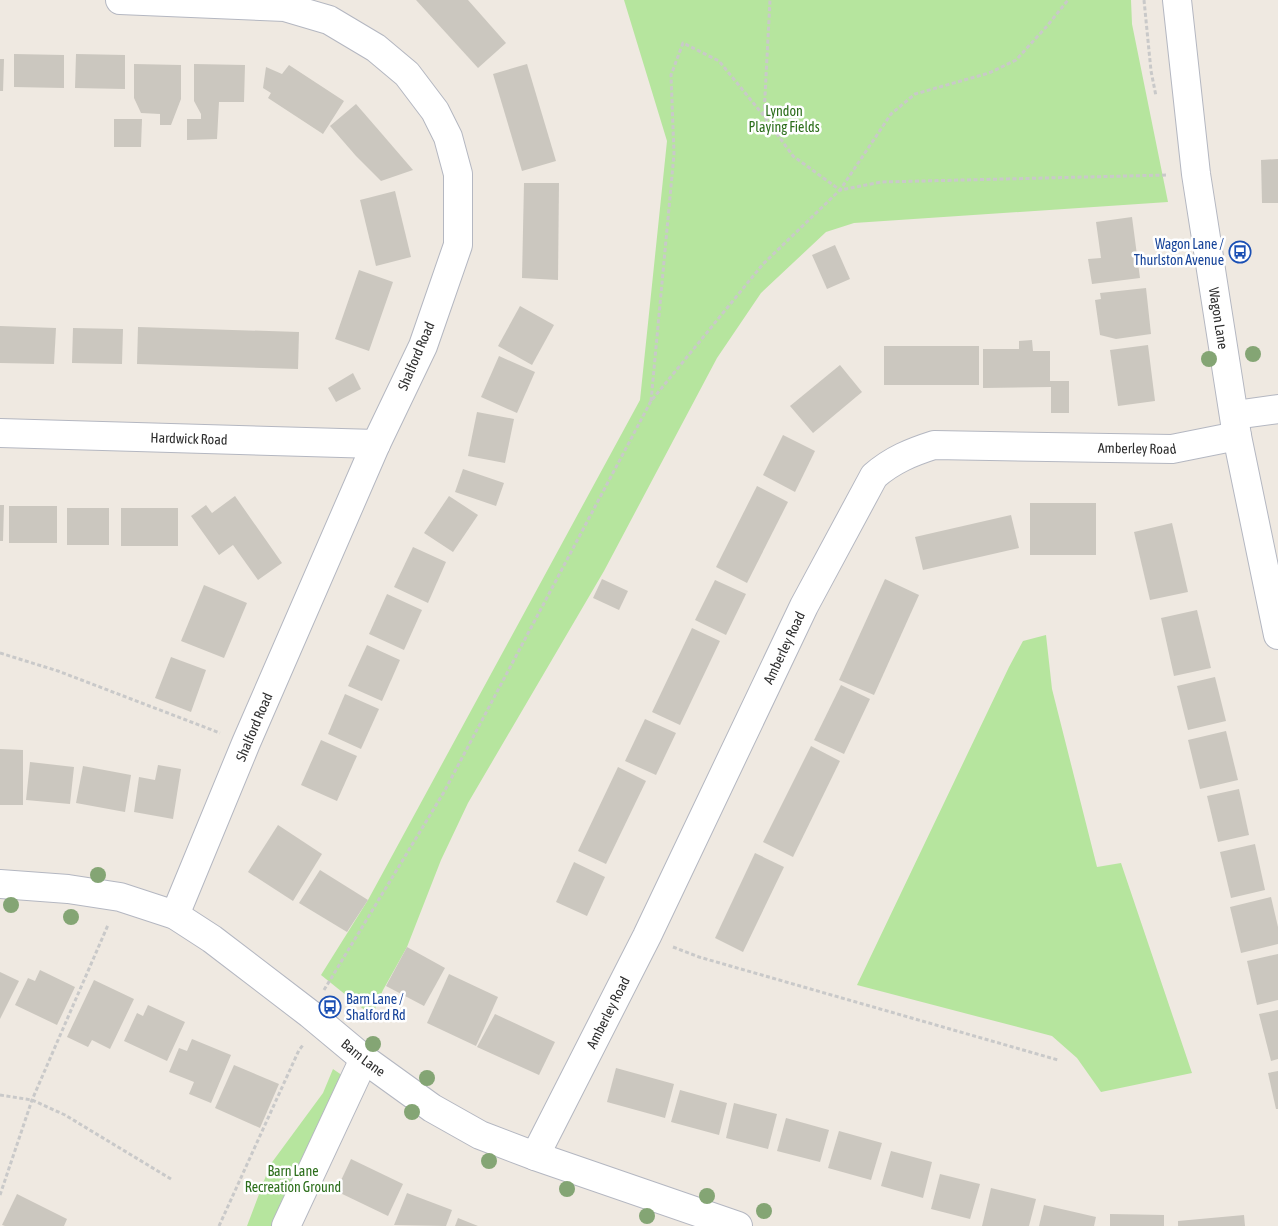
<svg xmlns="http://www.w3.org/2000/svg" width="1278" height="1226" viewBox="0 0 1278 1226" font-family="'Asap Condensed',sans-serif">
<rect width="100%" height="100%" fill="#efe9e1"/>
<g fill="#b6e59e">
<polygon points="624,0 1131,0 1132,24 1168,202 854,223 826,232 761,293 717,358 604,571 468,803 441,860 407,947 383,990 372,1016 321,975 368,900 640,400 667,141"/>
<polygon points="1046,635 1052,689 1097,867 1121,863 1192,1073 1101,1092 1077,1058 1052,1036 857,985 1009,667 1023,641"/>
<polygon points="333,1069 362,1089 301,1226 247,1226 270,1165 323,1093"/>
</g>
<g fill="#cbc7bf">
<polygon points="416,0 468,0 506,43 478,68"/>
<polygon points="14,54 64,55 64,88 14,87"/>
<polygon points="76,54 125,55 125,89 75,88"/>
<polygon points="0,59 4,59 3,91 0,91"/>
<polygon points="134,64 181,65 181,99 171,125 160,125 160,114 141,113 134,98"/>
<polygon points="194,64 245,65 244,102 219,102 217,139 187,140 187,119 201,119 201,114 194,101"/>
<polygon points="527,64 556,161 522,171 493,74"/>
<polygon points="289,65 344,101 323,134 268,98 271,93 263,88 266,67 282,74"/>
<polygon points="356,104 382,134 413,170 381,181 356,156 330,126"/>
<polygon points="114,119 142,119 141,147 114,147"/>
<polygon points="1278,159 1278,203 1262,203 1261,160"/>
<polygon points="524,183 559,183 558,280 522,278"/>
<polygon points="395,191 411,257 376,266 360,200"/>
<polygon points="1132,217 1140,278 1092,284 1088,259 1101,258 1096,222"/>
<polygon points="835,245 850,279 827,289 812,255"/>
<polygon points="359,270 393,282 369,351 335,339"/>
<polygon points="1146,288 1151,334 1116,339 1100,335 1095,300 1101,299 1100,293"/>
<polygon points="520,306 554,325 532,365 498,346"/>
<polygon points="0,326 56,328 54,364 0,363"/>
<polygon points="138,327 299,332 298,369 137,364"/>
<polygon points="73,328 123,329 122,364 72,363"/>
<polygon points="1032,340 1033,351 1050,351 1050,381 1069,381 1069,413 1051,413 1051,387 983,388 983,349 1019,349 1019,341"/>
<polygon points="1148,345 1155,401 1118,406 1110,350"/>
<rect x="884" y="346" width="95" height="39"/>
<polygon points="499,356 535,372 517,413 481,397"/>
<polygon points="840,365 862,392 813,433 790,406"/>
<polygon points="353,373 361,389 336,402 328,388"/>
<polygon points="477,412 514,419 505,463 468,456"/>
<polygon points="783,435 815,451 795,492 763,475"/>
<polygon points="463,469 504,483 496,506 455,492"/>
<polygon points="757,486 788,502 747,583 716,567"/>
<polygon points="235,496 282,563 258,580 233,545 219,555 191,516 206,505 212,513"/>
<polygon points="449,496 478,515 453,552 424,533"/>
<rect x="1030" y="503" width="66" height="52"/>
<polygon points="0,505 4,505 3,541 0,541"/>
<rect x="9" y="506" width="48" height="37"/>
<rect x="67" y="508" width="42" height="37"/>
<rect x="121" y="508" width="57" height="38"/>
<polygon points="1011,515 1019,548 923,570 915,537"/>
<polygon points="1172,523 1188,592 1150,600 1134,532"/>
<polygon points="413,547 446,562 428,603 394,587"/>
<polygon points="602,579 628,591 619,610 593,598"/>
<polygon points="885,579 919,595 874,695 839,680"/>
<polygon points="715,580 746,594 726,635 695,620"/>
<polygon points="204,585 247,603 224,658 181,641"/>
<polygon points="387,594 422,610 404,650 369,634"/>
<polygon points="1197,610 1211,668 1174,676 1161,618"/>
<polygon points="692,628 720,641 680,725 652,712"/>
<polygon points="367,645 400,660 382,701 348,686"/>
<polygon points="171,657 206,670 191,712 155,698"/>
<polygon points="1215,677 1226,721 1188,730 1177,686"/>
<polygon points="841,685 870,699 844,754 814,740"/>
<polygon points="345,694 379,709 361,749 328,734"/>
<polygon points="645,719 676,733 656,775 625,761"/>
<polygon points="1226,731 1238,780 1200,789 1188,740"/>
<polygon points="321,740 357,756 337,801 301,785"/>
<polygon points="811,746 840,761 793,857 763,842"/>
<polygon points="0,749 23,750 23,805 0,805"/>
<polygon points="30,762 74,767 70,804 26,800"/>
<polygon points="158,765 181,769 173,819 134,812 139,777 155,780"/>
<polygon points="83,766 131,775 125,812 76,803"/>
<polygon points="618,767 646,781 606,864 578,851"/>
<polygon points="1239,789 1249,835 1218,842 1207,796"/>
<polygon points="278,825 322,854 293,901 248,872"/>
<polygon points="1255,844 1265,890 1231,898 1220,852"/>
<polygon points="755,853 784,867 743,952 715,938"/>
<polygon points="574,862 605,877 587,916 556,902"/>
<polygon points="320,870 368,900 347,932 299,903"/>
<polygon points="1271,897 1278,927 1278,944 1241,953 1230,907"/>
<polygon points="407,947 445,968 424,1006 386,986"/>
<polygon points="1278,954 1278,1000 1257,1005 1247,961"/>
<polygon points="40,970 75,987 57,1025 15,1005 28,978 35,981"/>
<polygon points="0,972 19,981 0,1019"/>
<polygon points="449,974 498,997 476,1046 427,1023"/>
<polygon points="94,980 134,999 110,1049 92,1040 88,1047 67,1037"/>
<polygon points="148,1005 185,1022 167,1061 124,1041 137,1013 143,1016"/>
<polygon points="1278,1010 1278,1059 1271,1061 1259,1014"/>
<polygon points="495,1014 555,1042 539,1075 477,1047"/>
<polygon points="192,1039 231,1055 211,1103 189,1094 194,1082 169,1072 179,1048 187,1051"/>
<polygon points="234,1065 279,1084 260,1128 215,1108"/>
<polygon points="616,1068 674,1084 665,1118 607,1102"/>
<polygon points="1278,1071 1278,1109 1276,1109 1268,1073"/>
<polygon points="680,1090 727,1103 719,1135 671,1122"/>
<polygon points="734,1103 777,1114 768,1149 726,1138"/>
<polygon points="786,1118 829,1130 820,1162 777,1151"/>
<polygon points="839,1131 882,1143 871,1180 828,1168"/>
<polygon points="891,1151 932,1162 923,1198 881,1186"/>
<polygon points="351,1159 403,1184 388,1216 336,1191"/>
<polygon points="940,1174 980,1184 970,1219 931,1209"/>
<polygon points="991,1188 1036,1199 1029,1226 982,1226"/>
<polygon points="407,1193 452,1210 446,1226 394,1225"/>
<polygon points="17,1194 67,1219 64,1226 5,1226 2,1225"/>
<polygon points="1044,1205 1096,1217 1094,1226 1039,1226"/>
<polygon points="1110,1214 1164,1215 1164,1226 1110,1226"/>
<polygon points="1244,1215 1245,1226 1178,1226 1178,1221"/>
<polygon points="458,1218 478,1226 455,1226"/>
</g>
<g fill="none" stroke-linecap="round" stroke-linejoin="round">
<g stroke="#b4b7c1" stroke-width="30">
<g id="minor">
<polyline points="120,0 285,7 329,20 376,48 407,74 435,111 448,137 458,174 458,245 423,346 376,444 246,743 175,915"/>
<path id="s1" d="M1177,0L1196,174L1237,436L1278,635"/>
<polyline points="1235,415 1278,409"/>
<path id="s2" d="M0,433L376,444"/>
<path id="s3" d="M0,884L68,889L120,897L175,915L212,939L310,1014L364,1059L432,1108L480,1135L535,1156L738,1226"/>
<path id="s4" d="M535,1156L647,936L804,606L874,476C892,460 912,452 934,445L1172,449L1237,436"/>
<polyline points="286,1226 364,1059"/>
</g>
</g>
<g stroke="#c9c9c9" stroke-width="3" stroke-dasharray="4 2.5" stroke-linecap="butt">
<polyline points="1144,0 1151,71 1156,96"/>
<polyline points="764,115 770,0"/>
<polyline points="651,401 674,154 671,75 683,43 719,61 764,116 793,156 840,190 891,114 915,94 989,73 1016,60 1047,26 1068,0"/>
<polyline points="0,653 58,671 220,733"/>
<polyline points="673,947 699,957 1058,1060"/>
<polyline points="324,990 444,792 651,401 763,264 840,190 881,182 1168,175"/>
<polyline points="0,1095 32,1100 65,1115 171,1179"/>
<polyline points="0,1195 32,1100 108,925"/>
<polyline points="219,1226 299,1050 303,1045"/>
</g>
<use href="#minor" stroke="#fff" stroke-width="28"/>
</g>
<g fill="#84a574">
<circle cx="1253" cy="354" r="8"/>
<circle cx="1209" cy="359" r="8"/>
<circle cx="98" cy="875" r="8"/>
<circle cx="11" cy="905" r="8"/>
<circle cx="71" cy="917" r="8"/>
<circle cx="373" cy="1044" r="8"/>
<circle cx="427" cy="1078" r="8"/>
<circle cx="412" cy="1112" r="8"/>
<circle cx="489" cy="1161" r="8"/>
<circle cx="567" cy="1189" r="8"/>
<circle cx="707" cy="1196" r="8"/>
<circle cx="764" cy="1211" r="8"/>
<circle cx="647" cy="1216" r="8"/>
</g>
<defs>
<g id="bus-ring" transform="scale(1.125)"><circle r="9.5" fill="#fff" stroke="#1a4fb4" stroke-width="1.5"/><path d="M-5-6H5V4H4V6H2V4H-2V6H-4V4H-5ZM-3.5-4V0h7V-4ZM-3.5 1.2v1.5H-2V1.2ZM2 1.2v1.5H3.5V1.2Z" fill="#1a4fb4"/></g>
</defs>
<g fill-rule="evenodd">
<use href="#bus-ring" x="1240" y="252"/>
<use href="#bus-ring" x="330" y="1007"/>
</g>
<g text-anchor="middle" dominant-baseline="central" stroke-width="5" stroke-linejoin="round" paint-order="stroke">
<g font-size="14" fill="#2c6e1b" stroke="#fff">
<text x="784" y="111">Lyndon<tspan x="784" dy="16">Playing Fields</tspan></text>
<text x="293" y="1171">Barn Lane<tspan x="293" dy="16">Recreation Ground</tspan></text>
</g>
<g font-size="14" fill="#164399" stroke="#fff" text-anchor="end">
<text x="1224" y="244">Wagon Lane /<tspan x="1224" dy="16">Thurlston Avenue</tspan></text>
<text x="346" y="999" text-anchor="start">Barn Lane /<tspan x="346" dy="16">Shalford Rd</tspan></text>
</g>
<g font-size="14" fill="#2e2e2e" stroke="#fff">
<text stroke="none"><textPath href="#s1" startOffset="321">Wagon Lane</textPath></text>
<text transform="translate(416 356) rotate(-67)">Shalford Road</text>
<text stroke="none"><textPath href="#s2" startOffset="189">Hardwick Road</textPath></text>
<text stroke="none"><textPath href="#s4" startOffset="1031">Amberley Road</textPath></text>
<text stroke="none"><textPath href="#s4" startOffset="566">Amberley Road</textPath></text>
<text transform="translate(254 727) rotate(-67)">Shalford Road</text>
<text stroke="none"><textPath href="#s4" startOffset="161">Amberley Road</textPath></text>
<text stroke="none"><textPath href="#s3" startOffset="415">Barn Lane</textPath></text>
</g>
</g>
</svg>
